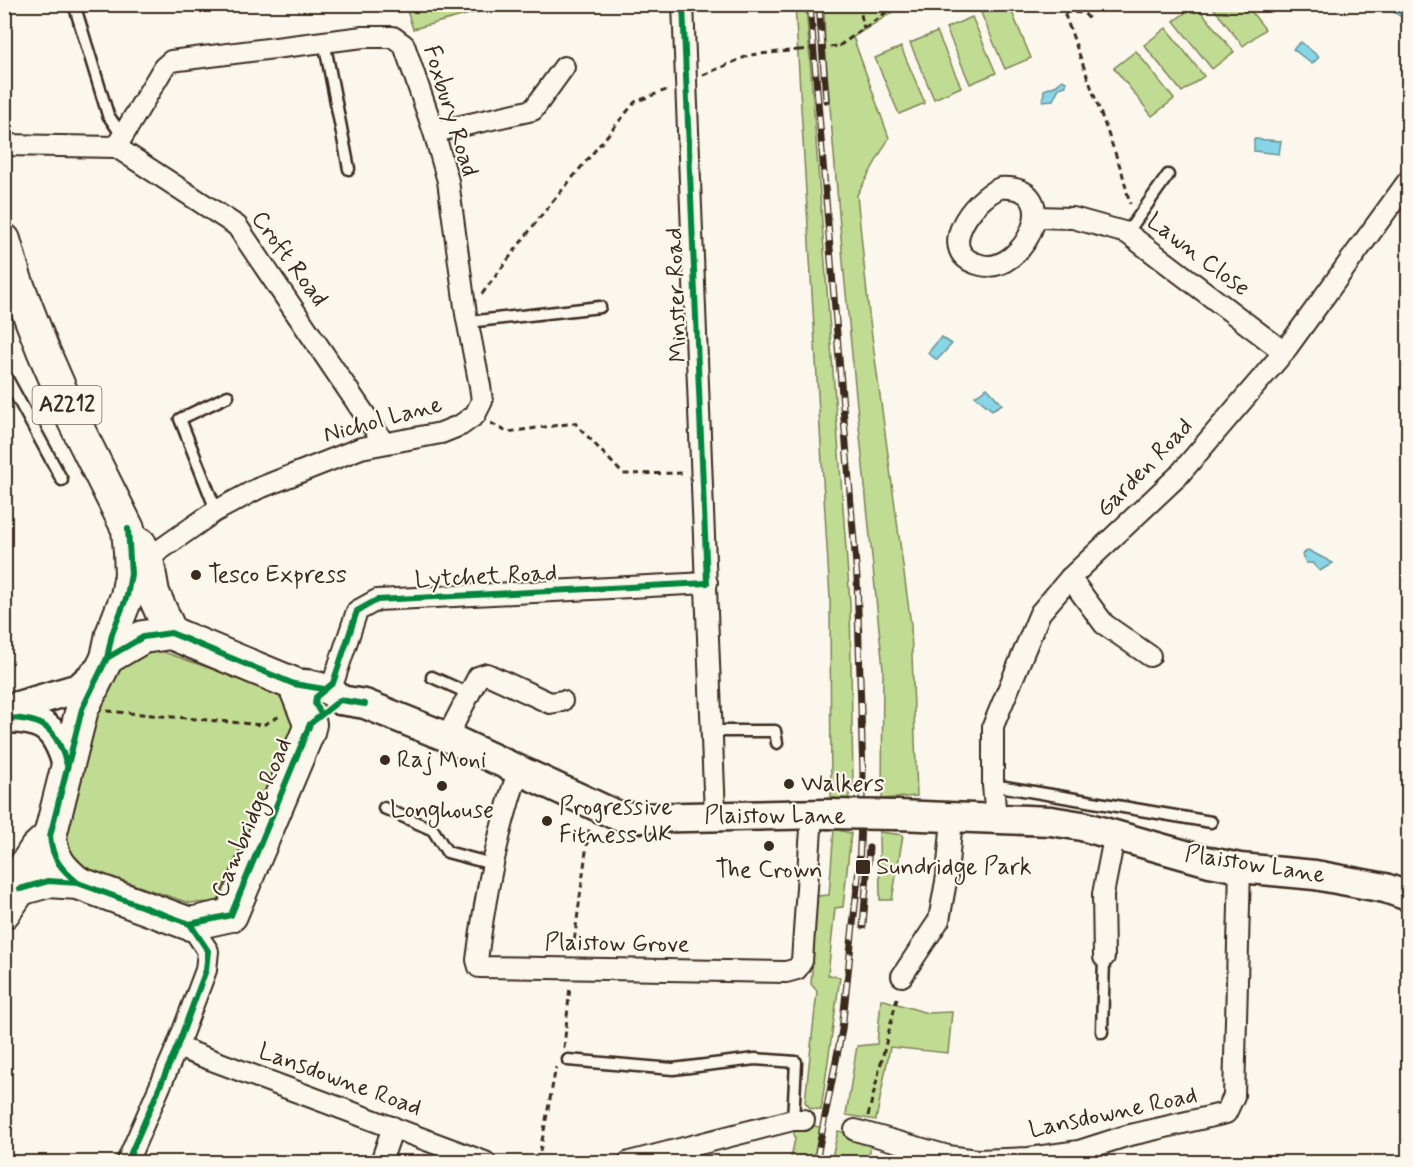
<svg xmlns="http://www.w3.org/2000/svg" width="1413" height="1167" viewBox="0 0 1413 1167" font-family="Mynerve,sans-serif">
<rect width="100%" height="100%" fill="#fbf7ec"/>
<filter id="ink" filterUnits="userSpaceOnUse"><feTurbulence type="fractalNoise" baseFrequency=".0167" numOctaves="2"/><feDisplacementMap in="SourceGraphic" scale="12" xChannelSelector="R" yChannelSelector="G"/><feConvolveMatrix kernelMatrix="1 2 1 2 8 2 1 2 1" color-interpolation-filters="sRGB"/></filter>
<g filter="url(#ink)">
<g fill="#c0db92" stroke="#7e8258" stroke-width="1.5">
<polygon points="405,5 405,4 516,5 473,13 413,29"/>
<polygon points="795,5 806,5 850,603 853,782 848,799 831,798 830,598"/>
<polygon points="824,5 904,5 853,37 889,138 857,195 869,314 911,625 917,796 882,799 883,669 844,273 825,48"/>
<polygon points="1001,5 1009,5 1031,58 1005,69 981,13"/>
<polygon points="1196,5 1234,52 1212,69 1174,21"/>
<polygon points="1211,5 1246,5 1265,29 1243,46"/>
<polygon points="972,17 996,73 970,84 946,28"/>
<polygon points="1166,28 1204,76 1182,92 1144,45"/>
<polygon points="937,32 961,87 934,99 910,43"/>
<polygon points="901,47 925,103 899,114 875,58"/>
<polygon points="1136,51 1174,99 1152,116 1114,68"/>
<polygon points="158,650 280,693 297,708 296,737 235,879 217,902 189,903 91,870 71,860 66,851 64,829 86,730 107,684 130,659"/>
<polygon points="834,829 851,833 843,907 835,908 828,975 840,977 821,1110 810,1108 805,1102 817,991 811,984 817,896 829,895"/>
<polygon points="879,832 903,835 892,900 880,900"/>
<polygon points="881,999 927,1013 952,1012 948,1053 890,1047 876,1120 846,1115 857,1046 877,1044"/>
<polygon points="806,1124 823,1128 814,1162 790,1162 795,1139 793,1126"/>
<polygon points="838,1131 872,1138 868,1162 831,1162"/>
</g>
<g fill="#87d5e6" stroke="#699196" stroke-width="1.5">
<polygon points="1397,5 1408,5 1408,21 1392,11"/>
<polygon points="1301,42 1319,57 1312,64 1293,49"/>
<polygon points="1062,80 1066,82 1066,86 1059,88 1053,100 1043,101 1044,90 1057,85"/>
<polygon points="1254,139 1281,141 1279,154 1254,151"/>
<polygon points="941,337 952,344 937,360 928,353"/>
<polygon points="987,388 1002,404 992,410 975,396"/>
<polygon points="1308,550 1333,563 1320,571 1312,563 1306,563 1302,555"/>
</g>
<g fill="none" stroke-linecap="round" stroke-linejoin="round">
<g stroke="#3b2a1e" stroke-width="15">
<g id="lane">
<polyline points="74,4 108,115 121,134"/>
<polyline points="324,41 349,169"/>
<polyline points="1127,233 1168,175"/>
<polyline points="468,322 600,307"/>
<polyline points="4,373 62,480"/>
<polyline points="216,510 180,419 228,396"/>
<polyline points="432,677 470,694"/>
<polyline points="713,731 775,731 777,743"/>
<polyline points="993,785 1211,822"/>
<polyline points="384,808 433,830 447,852 492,864"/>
<polyline points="1102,1032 1104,957"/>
<polyline points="568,1060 673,1069 755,1059 796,1062 793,1120"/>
</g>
</g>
<g stroke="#3b2a1e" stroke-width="24">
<g id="street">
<polyline points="683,4 715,815"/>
<polyline points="434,132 533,110 564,67"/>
<polyline points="4,145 116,147 237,226 384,443"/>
<polyline points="116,147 164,67 171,61 363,37 393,37 404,45 434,132 448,181 466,314 480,386 482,401 475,415 461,425 441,433 361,448 257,489 214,512 147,559"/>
<path d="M1000,188C1068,184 1023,276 981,265C932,253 973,199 1000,188Z"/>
<polyline points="1036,217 1073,218 1127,233 1284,352"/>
<polyline points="1070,578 1104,624 1150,656"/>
<polyline points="324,689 333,683 357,611 377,600 707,583"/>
<polyline points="447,737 478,677 487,674 550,703 562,701"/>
<path d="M518,772C497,833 485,896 477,960L479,967L786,972L797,969L802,961L812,814"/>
<polyline points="996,819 993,785 993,726 1040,613 1070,578 1178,476 1284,352 1408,181"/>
<polyline points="1104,957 1103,894 1115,833"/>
<polyline points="902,976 939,920 947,876 952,818"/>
<polyline points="177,1047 485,1162"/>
<polyline points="855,1130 948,1156 977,1160 1029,1158 1079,1151 1126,1136 1226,1113 1234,1096 1240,868"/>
<polyline points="127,1162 177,1047 206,970 208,951 190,924"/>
<polyline points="381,1162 393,1127"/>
<polyline points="629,1162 793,1120 804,1120"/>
</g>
</g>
<g stroke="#3b2a1e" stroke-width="33">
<g id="secondary">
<path d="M294,684C309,683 331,687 340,700"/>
<polyline points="340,700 365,704 447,737 616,815 640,818 827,814"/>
<polyline points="4,710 79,688 100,669"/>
<path d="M4,718C43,718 56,727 67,765"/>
<polyline points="897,815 1051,821 1082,826 1210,862 1240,868 1315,875 1385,888 1408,896"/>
</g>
</g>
<g stroke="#3b2a1e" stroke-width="36">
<g id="primary">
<path d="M4,240L15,278L43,350L74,421L128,529L130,552L131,574L127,596L112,634L107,658L82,709L50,836C52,859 61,869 78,883"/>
<polyline points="140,544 147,559 153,593 171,633"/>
<polyline points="20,889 48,881 78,883 190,924 231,915 308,732 310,724 294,684 171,633 143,637 107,658"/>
<polyline points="4,912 20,889 25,866 36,849 50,836"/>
</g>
</g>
<g stroke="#3b2a1e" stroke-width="3" stroke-dasharray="6 4.5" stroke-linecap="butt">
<polyline points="859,4 864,29"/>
<polyline points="1061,4 1122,172 1130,204"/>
<polyline points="1064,12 1084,13 1090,20"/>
<polyline points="839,46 898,4"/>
<polyline points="703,75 750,55 799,50"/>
<polyline points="482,294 540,217 635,102 669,89"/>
<polyline points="491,423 507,432 575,423 623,474 685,473"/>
<polyline points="107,711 263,725 280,716"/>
<polyline points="573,950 589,829"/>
<polyline points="564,1048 570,986"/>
<polyline points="868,1116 898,994"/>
<polyline points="538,1162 556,1067"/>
</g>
<use href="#lane" stroke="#fbf7ec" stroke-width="10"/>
<use href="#street" stroke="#fbf7ec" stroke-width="20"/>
<use href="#secondary" stroke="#fbf7ec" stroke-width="28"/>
<use href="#primary" stroke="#fbf7ec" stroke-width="32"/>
<g stroke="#3b2a1e" stroke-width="7">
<g id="rail">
<polyline points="810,4 857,578 863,775 859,868 842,1030 816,1162"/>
<polyline points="819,4 826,100"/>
<polyline points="863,926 869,848"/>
</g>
</g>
<use href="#rail" stroke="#fbf7ec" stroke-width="4.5" stroke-dasharray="14" stroke-linecap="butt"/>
<g stroke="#3b2a1e" stroke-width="33" stroke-linecap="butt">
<polyline id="secondary-bridge" points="827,814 897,815"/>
</g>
<polyline stroke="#3b2a1e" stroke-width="3" stroke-dasharray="6 4.5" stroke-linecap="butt" points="799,50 839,46"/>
<use href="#secondary-bridge" stroke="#fbf7ec" stroke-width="28"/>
<g stroke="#fbf7ec" stroke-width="10">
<g id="cycleway">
<polyline points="107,658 143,637 171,633 294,684 324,689"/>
<polyline points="321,714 315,703 316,697 333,683 357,611 377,600 707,583 683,4"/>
<path d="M4,718C43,718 56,727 67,765"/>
<path d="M78,883C61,869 52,859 50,836L82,709L107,658L112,634L127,596L131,574L128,529"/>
<polyline points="20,889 48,881 78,883 190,924 231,915 310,724 340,700 365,704"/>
<polyline points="127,1162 177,1047 206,970 208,951 190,924"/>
</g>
</g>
<use href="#cycleway" stroke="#00873e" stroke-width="6"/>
</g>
</g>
<g fill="#3b2a1e" stroke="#fbf7ec" stroke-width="2">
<circle cx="196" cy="575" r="6"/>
<circle cx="385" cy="760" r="6"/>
<circle cx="789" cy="784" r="6"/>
<circle cx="442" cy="786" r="6"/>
<circle cx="547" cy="821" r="6"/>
<circle cx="769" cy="846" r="6"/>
<rect x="855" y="859" width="16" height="16" rx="3"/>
</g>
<g text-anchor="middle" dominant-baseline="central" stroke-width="4.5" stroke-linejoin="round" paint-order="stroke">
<rect fill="#fbf7ec" stroke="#75685c" stroke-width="1.5" x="32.5" y="386" width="69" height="38" rx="4.5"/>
<g font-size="22" font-weight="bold" fill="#3b2a1e">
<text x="67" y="405">A2212</text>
</g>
<g font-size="24" fill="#3b2a1e" stroke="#fbf7ec">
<text transform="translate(450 111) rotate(73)">Foxbury Road</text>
<text transform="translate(1198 255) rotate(37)">Lawn Close</text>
<text transform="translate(289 259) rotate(54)">Croft Road</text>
<text transform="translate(677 295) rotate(-92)">Minster Road</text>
<text transform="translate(383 420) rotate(-15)">Nichol Lane</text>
<text transform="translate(1145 468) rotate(-46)">Garden Road</text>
<text transform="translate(486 577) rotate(-3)">Lytchet Road</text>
<text x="775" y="816">Plaistow Lane</text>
<text transform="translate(252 818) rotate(-67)">Cambridge Road</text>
<text transform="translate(1255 865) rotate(9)">Plaistow Lane</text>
<text transform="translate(617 944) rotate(1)">Plaistow Grove</text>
<text transform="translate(340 1080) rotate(20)">Lansdowne Road</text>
<text transform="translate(1113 1113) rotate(-12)">Lansdowne Road</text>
</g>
<g font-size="24" fill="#3b2a1e" stroke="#fbf7ec" text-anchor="start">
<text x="208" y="575">Tesco Express</text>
<text x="397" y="760">Raj Moni</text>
<text x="801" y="784">Walkers</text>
<text x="559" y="807">Progressive<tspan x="559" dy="28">Fitness UK</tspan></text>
<text x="442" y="810" text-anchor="middle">Longhouse</text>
<text x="876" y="867">Sundridge Park</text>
<text x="769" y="870" text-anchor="middle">The Crown</text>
</g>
</g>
<rect width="1413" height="1167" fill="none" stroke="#fbf7ec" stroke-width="24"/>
<rect x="12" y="12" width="1389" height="1143" fill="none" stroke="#3b2a1e" stroke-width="2" filter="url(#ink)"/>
</svg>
